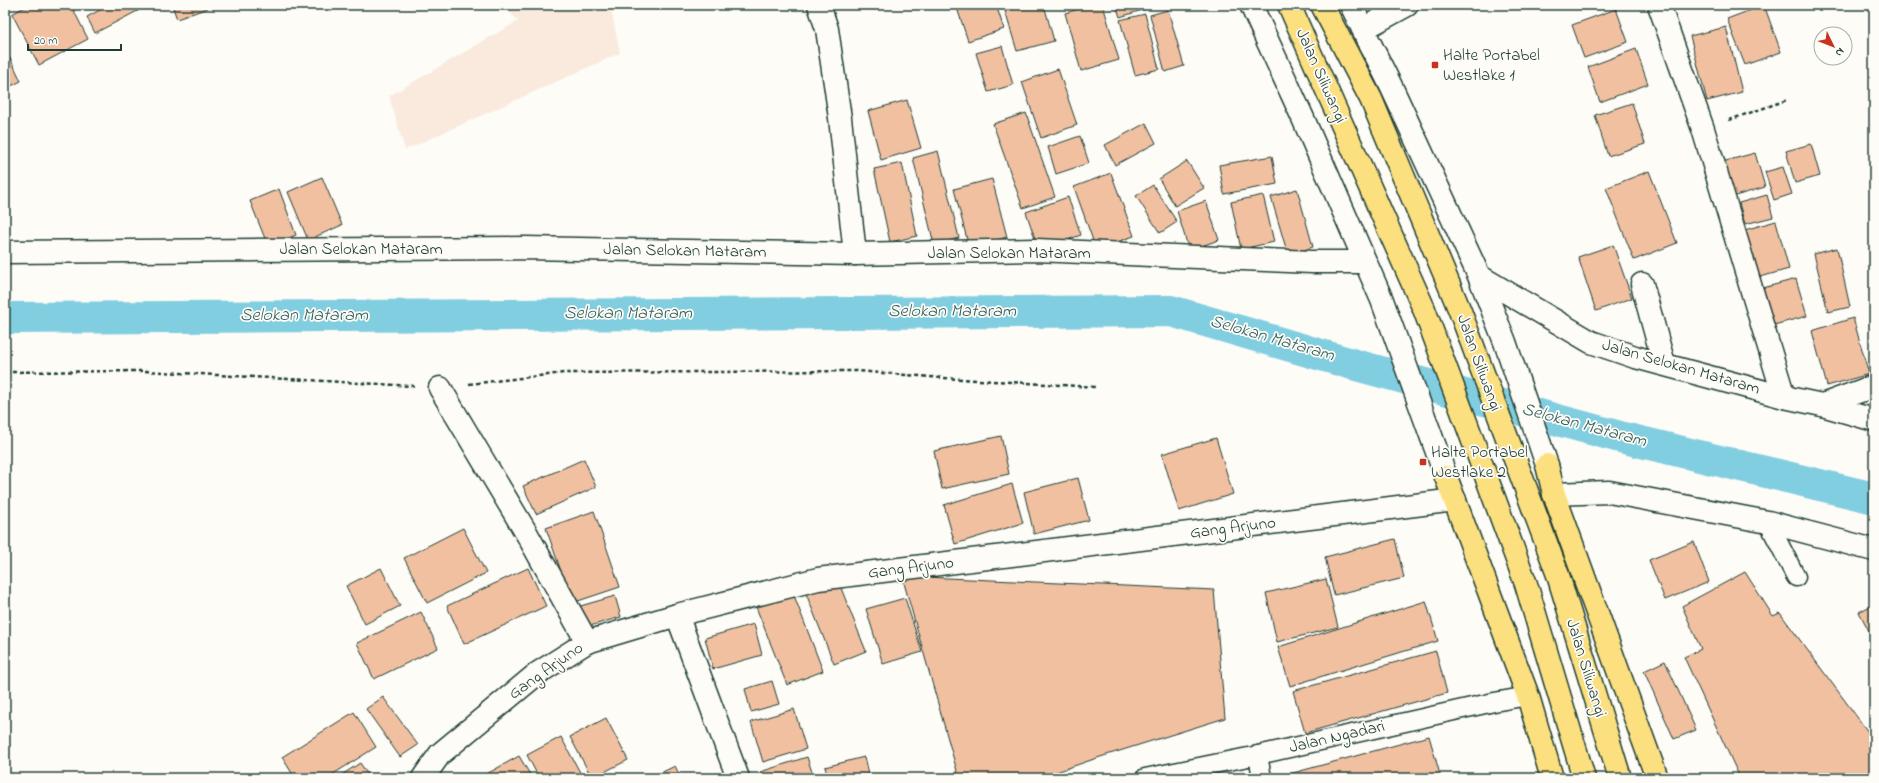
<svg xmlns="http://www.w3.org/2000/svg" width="1879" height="783" viewBox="0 0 1879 783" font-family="'Indie Flower',sans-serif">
<rect width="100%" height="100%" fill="#fdfcf7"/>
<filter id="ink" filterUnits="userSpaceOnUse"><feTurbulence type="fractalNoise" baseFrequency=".025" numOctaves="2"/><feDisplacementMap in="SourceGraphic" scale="8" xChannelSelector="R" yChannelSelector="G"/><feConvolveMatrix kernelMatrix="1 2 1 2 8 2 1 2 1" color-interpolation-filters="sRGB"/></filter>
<g filter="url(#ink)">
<polygon fill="#f9eadd" points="503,5 610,5 620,53 405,150 389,96 518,21"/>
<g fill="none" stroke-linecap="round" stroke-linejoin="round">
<polyline stroke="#82cee1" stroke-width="32" points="5,318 1171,311 1352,364 1620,437 1874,498"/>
</g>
<g fill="#f1c0a1" stroke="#1f3d34">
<polygon points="28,5 71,5 88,39 39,65 12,14"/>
<polygon points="109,5 149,5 95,33 87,17"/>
<polygon points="172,5 206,5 208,8 177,19"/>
<polygon points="956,5 996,5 1004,29 968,41"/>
<polygon points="1026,5 1044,5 1054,41 1017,51 1005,11"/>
<polygon points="1093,5 1103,5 1119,60 1081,71 1065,13"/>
<polygon points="1116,5 1158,5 1120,17"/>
<polygon points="1764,5 1781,52 1745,65 1727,19"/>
<polygon points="1616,9 1628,42 1584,58 1572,25"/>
<polygon points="1168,10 1184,66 1165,72 1150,15"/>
<polygon points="1145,14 1159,69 1135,75 1120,20"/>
<polygon points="1726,27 1742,92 1707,101 1690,36"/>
<polygon points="1002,46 1013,85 988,92 976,53"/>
<polygon points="1636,49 1648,84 1600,102 1588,67"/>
<polygon points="10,58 21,81 5,89 5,61"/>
<polygon points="1058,69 1077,125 1041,138 1022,82"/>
<polygon points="907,100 921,148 881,160 868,111"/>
<polygon points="1632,103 1645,144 1608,156 1595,115"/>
<polygon points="1026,113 1055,197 1023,208 993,124"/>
<polygon points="1146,123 1156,143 1115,165 1105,145"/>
<polygon points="1080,136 1089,163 1056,174 1048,147"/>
<polygon points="1811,144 1820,176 1795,183 1786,151"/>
<polygon points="938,151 959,238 934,244 913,158"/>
<polygon points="1755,153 1765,187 1732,197 1722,162"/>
<polygon points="1272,156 1277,184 1224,194 1219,165"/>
<polygon points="1187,161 1204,188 1175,206 1159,179"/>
<polygon points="902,163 917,236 890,242 874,169"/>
<polygon points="1783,167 1792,194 1774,200 1765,172"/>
<polygon points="1649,171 1677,243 1634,260 1606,188"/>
<polygon points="1111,173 1134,236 1096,249 1074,187"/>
<polygon points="322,177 342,225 308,240 288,192"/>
<polygon points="992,179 1007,237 969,247 954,189"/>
<polygon points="1153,185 1177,222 1160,233 1136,196"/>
<polygon points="279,189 296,235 268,246 250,201"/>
<polygon points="1297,189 1313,247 1288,255 1271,197"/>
<polygon points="1263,195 1274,242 1241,249 1231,202"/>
<polygon points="1767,195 1773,217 1745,224 1739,203"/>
<polygon points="1068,197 1081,235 1039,250 1026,212"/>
<polygon points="1206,201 1219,240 1189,250 1177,211"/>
<polygon points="1776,221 1789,269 1753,279 1741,231"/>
<polygon points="1613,245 1632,298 1596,311 1578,257"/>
<polygon points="1837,248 1850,307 1828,312 1814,254"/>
<polygon points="1796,279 1807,316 1774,325 1763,288"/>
<polygon points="1853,318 1869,374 1827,386 1812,331"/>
<polygon points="1001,436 1009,474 942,489 934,451"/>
<polygon points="1216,438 1233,494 1179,511 1162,454"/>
<polygon points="584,459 596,487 536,514 523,486"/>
<polygon points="1078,478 1089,520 1034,534 1024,492"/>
<polygon points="1012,484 1023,523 955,544 944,505"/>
<polygon points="594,511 620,587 572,603 546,528"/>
<polygon points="463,528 486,573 427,603 404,558"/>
<polygon points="1395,539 1404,578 1334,595 1325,557"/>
<polygon points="1694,542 1709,582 1665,600 1649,560"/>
<polygon points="381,568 400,606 365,624 346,586"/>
<polygon points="528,568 546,606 464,644 447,606"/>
<polygon points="1745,572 1773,616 1780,613 1874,740 1874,778 1740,778 1684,657 1701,649 1682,606"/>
<polygon points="902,576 1214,590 1225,718 1097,758 1039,778 959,778"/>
<polygon points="837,578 866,651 834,664 805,591"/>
<polygon points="1326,579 1338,627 1277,642 1266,593"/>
<polygon points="793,593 823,671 787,685 756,607"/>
<polygon points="615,596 621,617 583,628 577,607"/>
<polygon points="905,598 922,652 883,664 866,609"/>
<polygon points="1426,601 1438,641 1290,686 1278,647"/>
<polygon points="1874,604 1874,640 1859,612"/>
<polygon points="421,612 438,648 374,679 357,643"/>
<polygon points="754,624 762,655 713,669 705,638"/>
<polygon points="1436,651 1447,693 1305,733 1293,691"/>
<polygon points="1665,661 1696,730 1674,739 1644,671"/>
<polygon points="772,681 779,704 751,712 745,689"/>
<polygon points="383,697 418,745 400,757 366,709"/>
<polygon points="794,709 806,749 763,762 751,722"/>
<polygon points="354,712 376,747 327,778 295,778 282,757"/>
<polygon points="606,718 628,760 592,778 570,737"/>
<polygon points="1429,736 1441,778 1282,778 1282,776"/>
<polygon points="561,737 583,778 539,778 527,755"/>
<polygon points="519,756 532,778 484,778 483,776"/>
<polygon points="807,757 814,778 762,778 760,772"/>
<polygon points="864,757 869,778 828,778 825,767"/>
<polygon points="360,763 370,778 337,778"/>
<polygon points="675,766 681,778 650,778"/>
</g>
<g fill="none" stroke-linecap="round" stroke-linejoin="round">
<g stroke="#1f3d34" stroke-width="21">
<g id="lane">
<polyline points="1768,522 1796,577"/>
<polyline points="1258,755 1262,778"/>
<polyline points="1145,778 1258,755 1494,702 1528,696"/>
</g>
</g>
<g stroke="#1f3d34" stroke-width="25">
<g id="street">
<polyline points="819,5 827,29 840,118 855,254"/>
<polyline points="1659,5 1703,129 1784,397"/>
<polyline points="1363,29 1407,5"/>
<polyline points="1642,284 1664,364"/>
<polyline points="440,388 527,534 587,642"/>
<polyline points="1822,405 1874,386"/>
<polyline points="677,615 738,778"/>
<polyline points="423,778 440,754 538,673 587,642 677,615 818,579 1455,500"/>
</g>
</g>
<g stroke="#1f3d34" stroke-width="25">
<g id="secondary">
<polyline points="1251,5 1302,116 1382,300 1446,477"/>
<polyline points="1351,5 1391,86 1479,276 1505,342 1547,465"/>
<polyline points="5,252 525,248 855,254 1036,250 1312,262 1364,262"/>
<polyline points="1479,276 1591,342 1635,357 1784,397 1822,405 1874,420"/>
<polyline points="1554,494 1609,492 1768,522 1874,550"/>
</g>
</g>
<g stroke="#1f3d34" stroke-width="25">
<g id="highway">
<polyline points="1289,5 1424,309 1526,584 1584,778"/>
<polyline points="1322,5 1371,99 1460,311 1558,575 1620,778"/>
<polyline points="1547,465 1554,494 1657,778"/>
<polyline points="1446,477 1528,696 1552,778"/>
</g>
</g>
<g stroke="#1f3d34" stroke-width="2.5" stroke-dasharray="4 3" stroke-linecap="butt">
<polyline points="1729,120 1787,100"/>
<polyline points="5,372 145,371 414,386"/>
<polyline points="469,384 564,373 857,371 944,378 1095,387"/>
</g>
<use href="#lane" stroke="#fdfcf7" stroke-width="18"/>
<use href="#street" stroke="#fdfcf7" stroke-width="22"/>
<use href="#secondary" stroke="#fdfcf7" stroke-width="22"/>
<use href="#highway" stroke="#fce080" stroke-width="22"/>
</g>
</g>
<g fill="#c8321e" stroke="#fdfcf7" stroke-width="1.5">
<rect x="1431" y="61" width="8" height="8" rx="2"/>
<rect x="1419" y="458" width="8" height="8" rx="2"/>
</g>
<g text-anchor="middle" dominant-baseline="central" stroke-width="3.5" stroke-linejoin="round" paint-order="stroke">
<g font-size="17" fill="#1f3d34" stroke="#fdfcf7" text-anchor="start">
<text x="1443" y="55">Halte Portabel<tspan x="1443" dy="20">Westlake 1</tspan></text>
<text x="1431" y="452">Halte Portabel<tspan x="1431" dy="20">Westlake 2</tspan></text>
</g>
<g font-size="17" fill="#1f3d34" stroke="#fdfcf7">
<text transform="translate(1321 76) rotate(66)">Jalan Siliwangi</text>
<text x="361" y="249">Jalan Selokan Mataram</text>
<text transform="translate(685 251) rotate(1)">Jalan Selokan Mataram</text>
<text x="1009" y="253">Jalan Selokan Mataram</text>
<text transform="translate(1479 363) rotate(70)">Jalan Siliwangi</text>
<text transform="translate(1681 367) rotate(16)">Jalan Selokan Mataram</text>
<text transform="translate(1233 528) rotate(-7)">Gang Arjuno</text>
<text transform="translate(911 568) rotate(-7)">Gang Arjuno</text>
<text transform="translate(1586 668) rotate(73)">Jalan Siliwangi</text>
<text transform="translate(546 671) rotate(-35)">Gang Arjuno</text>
<text transform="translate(1337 737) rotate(-13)">Jalan Ngadari</text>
</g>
<g font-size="18" font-style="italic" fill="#38615f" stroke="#fdfcf7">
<text x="952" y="312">Selokan Mataram</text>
<text x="628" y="314">Selokan Mataram</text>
<text x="304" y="316">Selokan Mataram</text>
<text transform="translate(1272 339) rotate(16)">Selokan Mataram</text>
<text transform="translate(1584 426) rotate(15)">Selokan Mataram</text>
</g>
</g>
<rect width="1879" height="783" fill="none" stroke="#fdfcf7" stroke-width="20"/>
<rect x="10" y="10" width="1859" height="763" fill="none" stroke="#1f3d34" stroke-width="1.5" filter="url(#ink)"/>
<g transform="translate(1833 46) rotate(133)"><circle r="19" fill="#fdfcf7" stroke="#a4b0a9"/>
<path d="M0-3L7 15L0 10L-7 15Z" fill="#c8321e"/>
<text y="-6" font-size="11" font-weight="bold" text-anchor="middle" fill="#1f3d34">N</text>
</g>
<path d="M28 44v6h93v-6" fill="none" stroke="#1f3d34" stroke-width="2"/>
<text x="34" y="44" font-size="12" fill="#1f3d34" stroke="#fdfcf7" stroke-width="3" paint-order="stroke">20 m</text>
</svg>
